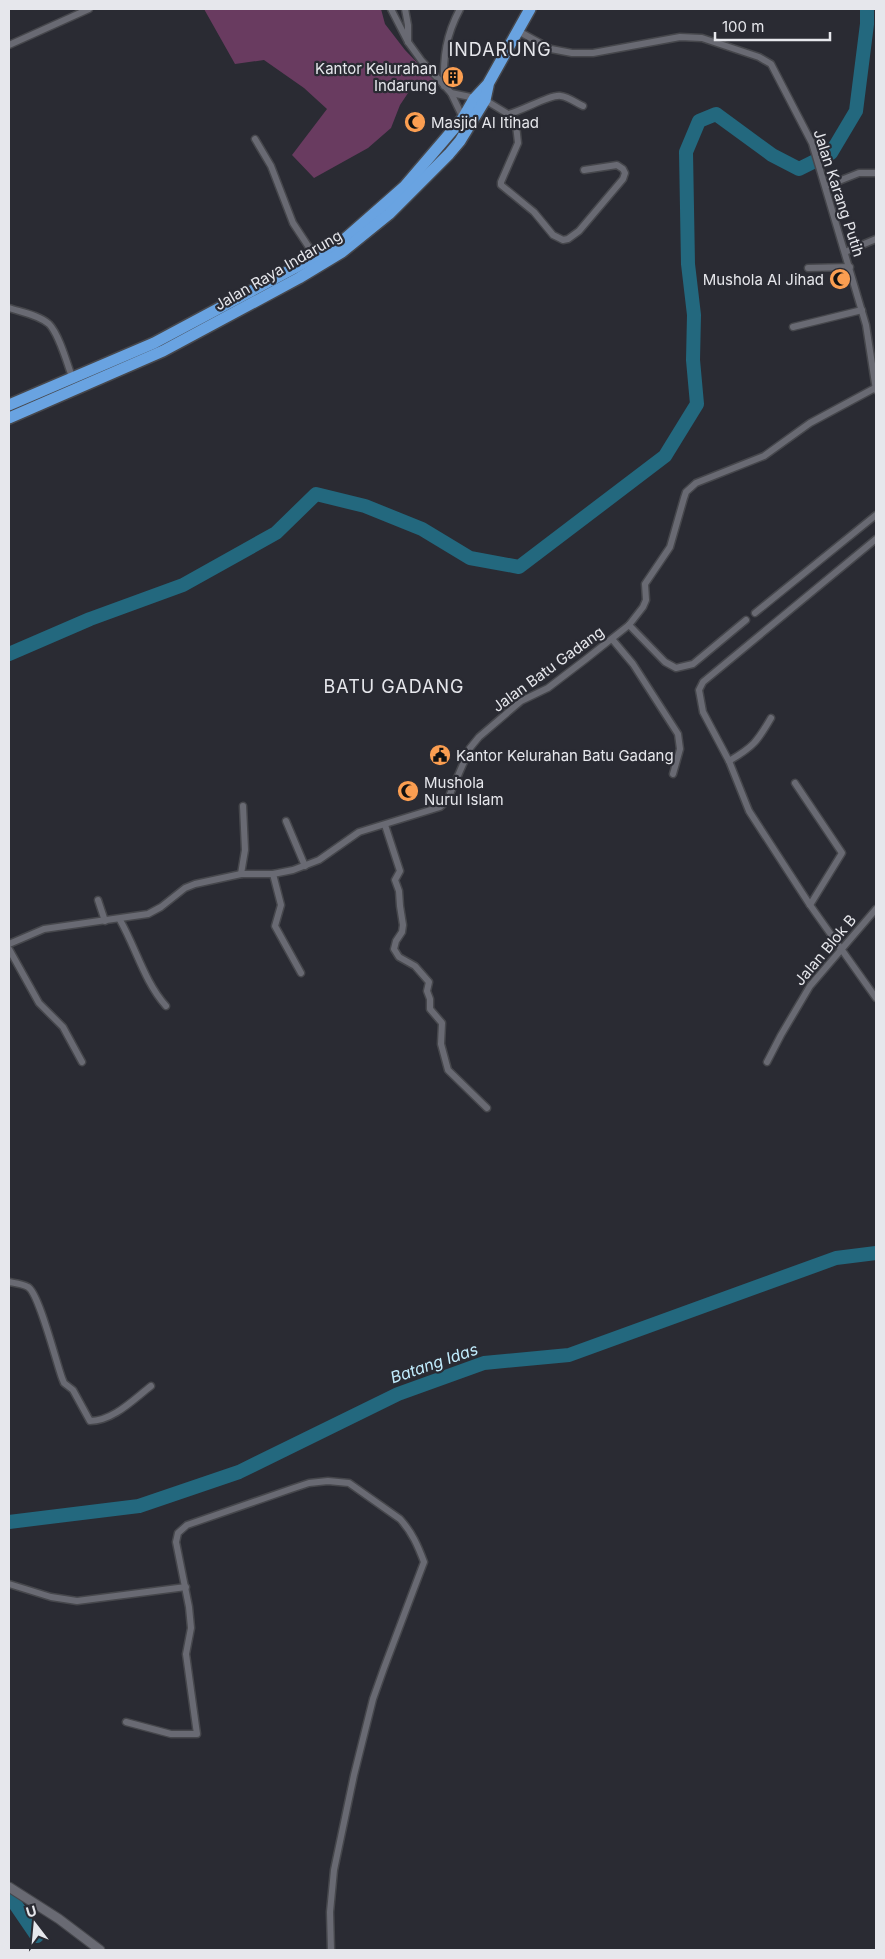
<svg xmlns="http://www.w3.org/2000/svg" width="885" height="1959" viewBox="0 0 885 1959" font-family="Inter,sans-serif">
<rect width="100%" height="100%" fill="#2a2b33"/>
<polygon fill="#693b60" points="204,9 381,9 385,24 405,50 434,80 429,89 412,87 400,105 391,128 368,148 314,178 292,155 327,109 304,88 264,60 235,64"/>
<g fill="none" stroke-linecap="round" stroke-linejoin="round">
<g stroke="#23687e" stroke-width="14">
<polyline points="9,654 90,619 183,585 276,533 316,494 365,506 422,529 470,558 519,567 665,456 697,404 693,360 694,315 688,264 686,152 699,121 716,114 772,155 799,169 831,153 856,111 867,24 867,9"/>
<polyline points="9,1522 139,1506 239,1472 398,1394 484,1363 569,1355 836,1258 876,1253"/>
<polyline points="9,1895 37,1936"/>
</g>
<g stroke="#46474c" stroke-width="9">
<g id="street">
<polyline points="391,9 408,42 421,60 451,93 464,120"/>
<polyline points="405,9 408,25 408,42"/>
<polyline points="518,31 551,49 572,53 593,53 680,37 702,38 759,57 771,64 812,143 866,325 876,390"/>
<polyline points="9,45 89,9"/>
<path d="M444,86C443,57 446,35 460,9"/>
<polyline points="451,93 485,100 508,114 516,125 518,143 501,182 501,185 534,212 553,235 563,240 568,239 579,231 623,179 625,173 623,169 617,165 584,170"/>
<path d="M508,114C523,111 550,94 561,96C569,97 576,103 583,106"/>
<polyline points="255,139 271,166 293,223 316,258"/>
<polyline points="826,186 859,173 876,173"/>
<polyline points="845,252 876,239"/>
<polyline points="808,268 850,267"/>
<path d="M9,308C21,312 39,315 49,324C59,334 67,363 72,377"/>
<polyline points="793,327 862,310"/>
<polyline points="876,539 703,682 699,690 703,712 729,761 749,811 810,905 876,998"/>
<polyline points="755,613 876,515"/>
<polyline points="629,625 665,662 676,668 693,664 746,620"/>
<polyline points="612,639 633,664 678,734 680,749 673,774"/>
<path d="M729,761C753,747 757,742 771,718"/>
<polyline points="795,783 842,853 810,905"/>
<polyline points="286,821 305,866"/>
<polyline points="385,825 400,871 395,880 399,891 400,906 403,925 402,932 396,941 394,949 399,957 415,966 429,982 427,991 430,999 430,1009 442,1023 441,1044 448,1070 487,1108"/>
<polyline points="241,874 245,850 243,806"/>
<polyline points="273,874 281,905 275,926 301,973"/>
<polyline points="98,900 105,921"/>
<path d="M120,920C136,948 144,981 166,1006"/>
<polyline points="9,944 44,929 148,914 161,907 185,888 195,884 241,874 273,874 293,870 319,860 359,832 440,807 447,801 470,748 479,737 521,701 548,688 586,659 629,625 643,607 646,600 645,584 670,547 684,498 686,492 696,483 764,456 810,423 875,388"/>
<polyline points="9,949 39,1003 63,1027 82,1062"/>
<polyline points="767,1062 781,1035 810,986 876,909"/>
<path d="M9,1282C14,1283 23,1284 28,1287C39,1293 56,1362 62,1378L64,1383L73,1390L90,1421C113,1421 134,1399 151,1386"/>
<polyline points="9,1584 51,1597 77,1601 186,1587"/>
<path d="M126,1722L171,1734H197L186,1654L191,1628L189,1607L176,1542L178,1533L187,1525L291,1489L309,1483L328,1481L349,1483L400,1519C412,1532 418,1546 424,1562L384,1668L373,1699L354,1775L334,1870L330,1912L331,1950"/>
</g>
</g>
<g stroke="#46474c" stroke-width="11">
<polyline id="secondary" points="9,1887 59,1919 100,1950"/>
</g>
<g stroke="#46474c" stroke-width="14">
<g id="highway">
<polyline points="9,405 154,343 315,257 346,238 404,187 463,118 474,99 488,84 530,9"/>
<polyline points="9,418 163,351 299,278 342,252 389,214 449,154 460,141 485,100 488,86"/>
</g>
</g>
<use href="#street" stroke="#696a73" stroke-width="6"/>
<use href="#secondary" stroke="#696a73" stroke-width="9"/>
<use href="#highway" stroke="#69a3e1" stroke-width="11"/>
</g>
<defs>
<g id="building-disc" transform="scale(1.125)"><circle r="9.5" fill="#fb9e51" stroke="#2a2b33"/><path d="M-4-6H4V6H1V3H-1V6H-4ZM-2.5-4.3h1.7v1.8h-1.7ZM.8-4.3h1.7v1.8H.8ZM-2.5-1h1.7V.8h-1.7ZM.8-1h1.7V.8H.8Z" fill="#111"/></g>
<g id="mosque-disc" transform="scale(1.125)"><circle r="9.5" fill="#fb9e51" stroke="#2a2b33"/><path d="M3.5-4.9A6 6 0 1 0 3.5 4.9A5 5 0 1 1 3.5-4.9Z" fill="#111"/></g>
<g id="civic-disc" transform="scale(1.125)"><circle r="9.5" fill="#fb9e51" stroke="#2a2b33"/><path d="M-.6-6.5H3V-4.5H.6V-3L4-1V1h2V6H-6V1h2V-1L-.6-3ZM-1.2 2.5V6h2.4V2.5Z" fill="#111"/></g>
</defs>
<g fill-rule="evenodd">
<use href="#building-disc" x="453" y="77"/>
<use href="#mosque-disc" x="415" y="122"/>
<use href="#mosque-disc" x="840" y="279"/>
<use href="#civic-disc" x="440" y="755"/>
<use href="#mosque-disc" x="408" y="791"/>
</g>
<g text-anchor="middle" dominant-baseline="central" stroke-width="4.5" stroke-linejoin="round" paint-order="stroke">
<g font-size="15" fill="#e6e7ec" stroke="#2a2b33" text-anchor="start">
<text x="437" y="68" text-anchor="end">Kantor Kelurahan<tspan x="437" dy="17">Indarung</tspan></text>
<text x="431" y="122">Masjid Al Itihad</text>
<text x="824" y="279" text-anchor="end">Mushola Al Jihad</text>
<text x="456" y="755">Kantor Kelurahan Batu Gadang</text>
<text x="424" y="782">Mushola<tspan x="424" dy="17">Nurul Islam</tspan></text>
</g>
<g font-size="15" fill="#e6e7ec" stroke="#2a2b33">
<text transform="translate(839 193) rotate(72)">Jalan Karang Putih</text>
<text transform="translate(278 270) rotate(-30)">Jalan Raya Indarung</text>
<text transform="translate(548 669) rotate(-36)">Jalan Batu Gadang</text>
<text transform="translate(825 950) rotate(-50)">Jalan Blok B</text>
</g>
<g font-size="16" font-style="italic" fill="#c1ecfd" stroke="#2a2b33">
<text transform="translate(434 1363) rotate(-19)">Batang Idas</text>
</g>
<g font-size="18" letter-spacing="1" fill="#e6e7ec" stroke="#2a2b33">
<text x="500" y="49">INDARUNG</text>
<text x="394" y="686">BATU GADANG</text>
</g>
</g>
<rect width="885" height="1959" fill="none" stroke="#e6e7ec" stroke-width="20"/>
<g transform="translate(35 1924) rotate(344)" stroke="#2a2b33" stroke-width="4" paint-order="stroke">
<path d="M0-4L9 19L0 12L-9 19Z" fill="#e6e7ec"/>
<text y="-8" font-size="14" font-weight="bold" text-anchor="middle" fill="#e6e7ec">U</text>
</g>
<path d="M715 32v8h115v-8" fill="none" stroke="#e6e7ec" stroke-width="2.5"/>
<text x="722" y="32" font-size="15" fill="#e6e7ec" stroke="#2a2b33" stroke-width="4" paint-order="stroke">100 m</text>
</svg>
